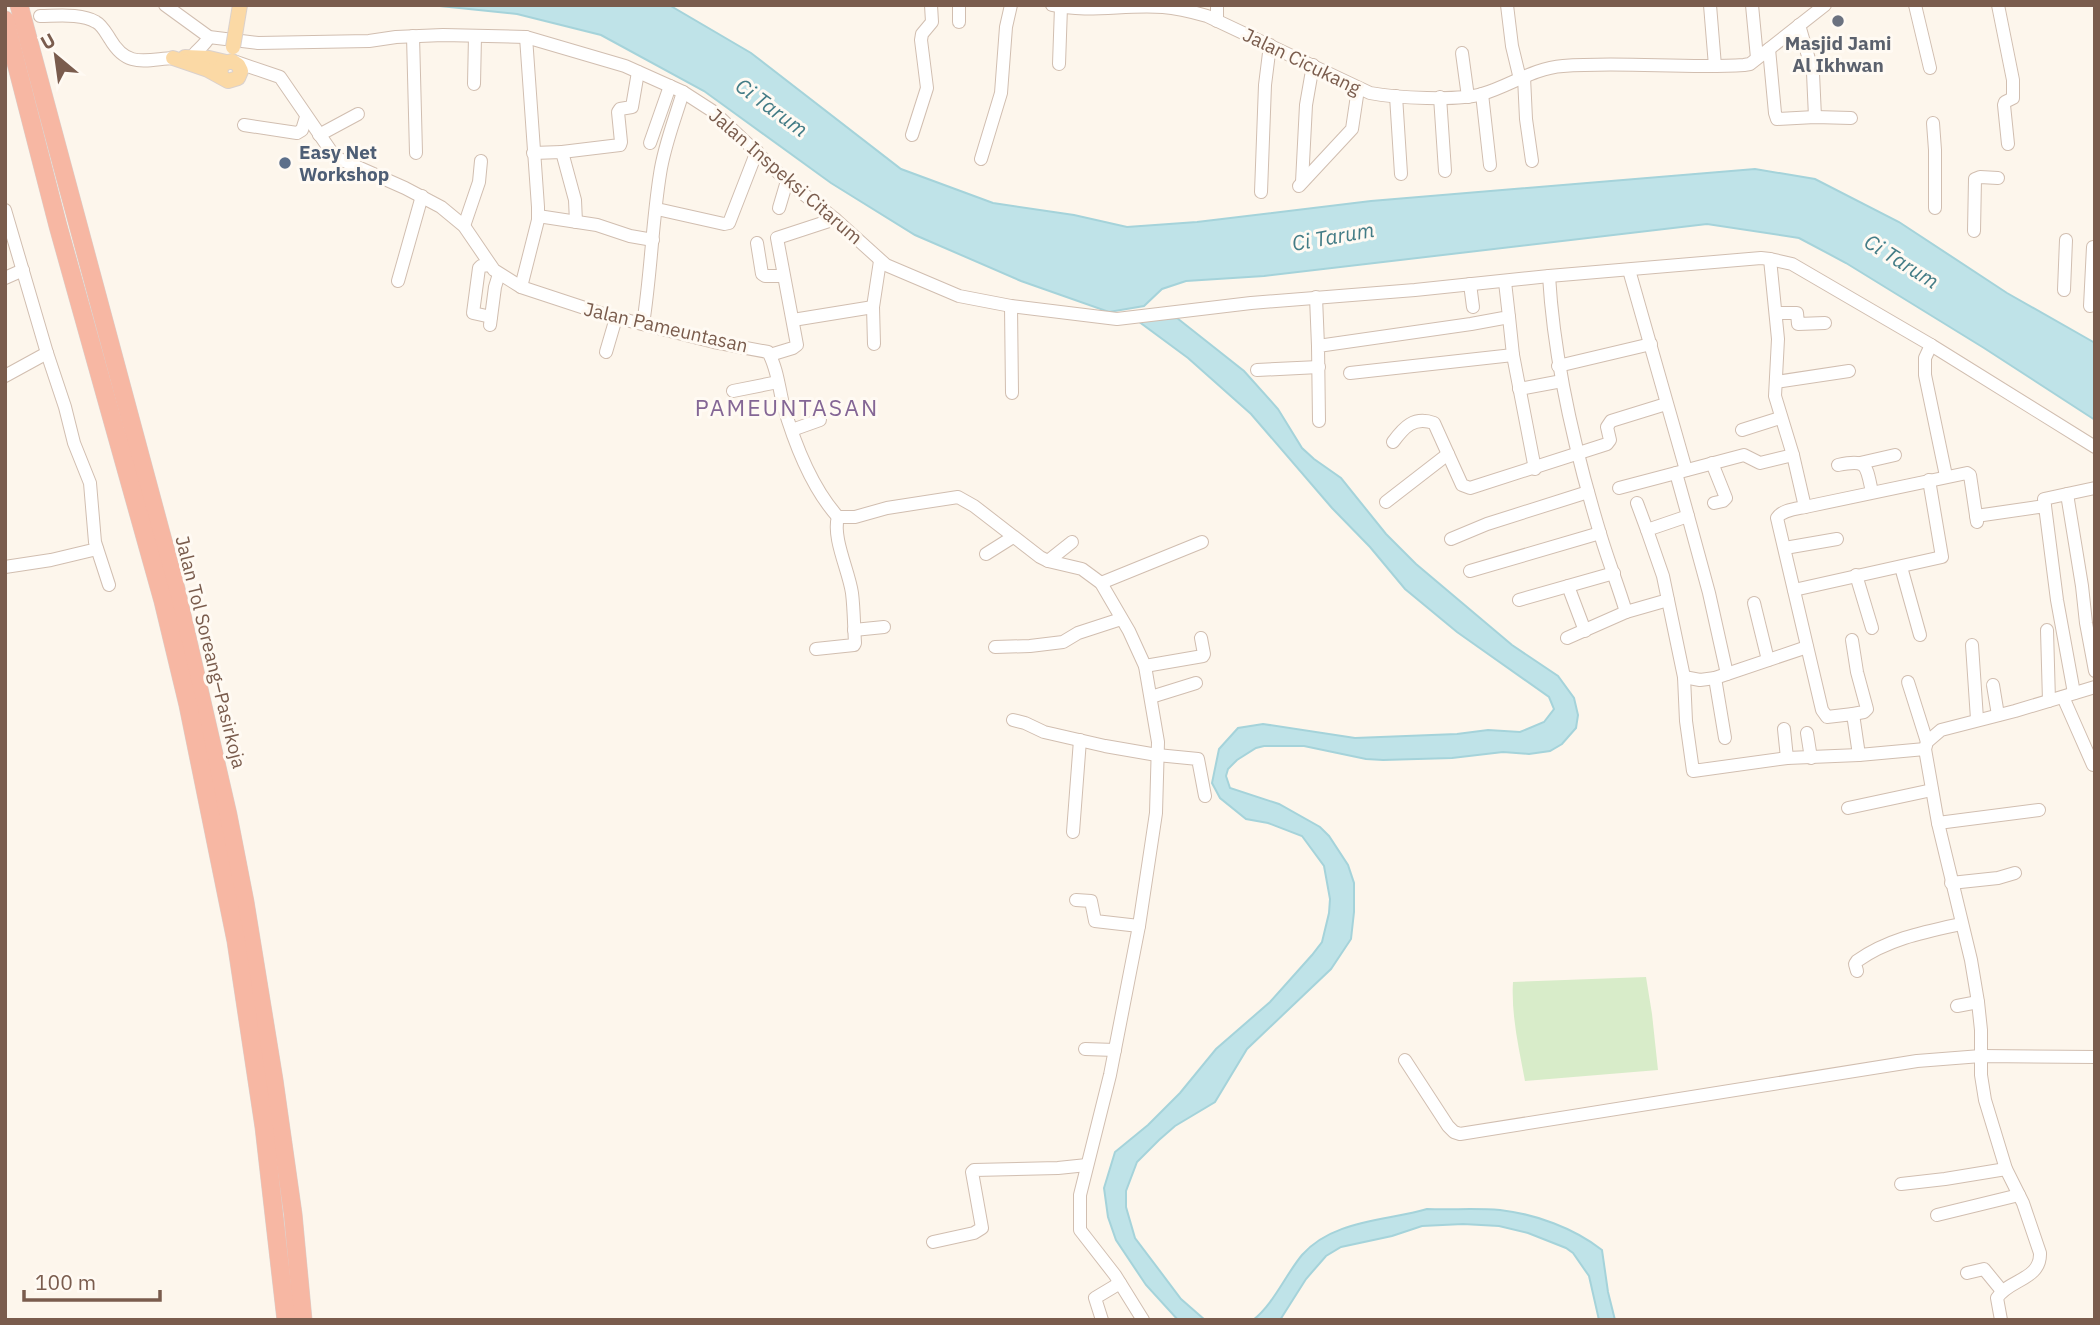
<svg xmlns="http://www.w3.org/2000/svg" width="2100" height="1325" viewBox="0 0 2100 1325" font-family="'IBM Plex Sans',sans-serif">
<rect width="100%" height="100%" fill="#fdf6ec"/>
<path fill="#d8ecc9" d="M1646,977L1652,1014L1658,1070L1525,1081C1519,1049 1511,1015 1513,982Z"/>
<g fill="#bfe3e8" stroke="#a5d3da" stroke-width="2">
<polygon points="430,5 669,5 751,53 901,169 993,203 1074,215 1127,227 1197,222 1371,201 1755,169 1815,179 1899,222 2007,293 2095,343 2095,420 1984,348 1846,263 1799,238 1707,224 1264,276 1186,281 1162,289 1144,306 1109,312 1021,281 915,235 831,183 704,91 601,35 517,14"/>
<polygon points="1177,318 1244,371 1278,409 1302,448 1314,459 1341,478 1386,534 1416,564 1512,645 1558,676 1574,698 1578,715 1576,728 1562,744 1550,751 1529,754 1503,752 1452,758 1383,760 1366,759 1304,746 1264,746 1256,748 1237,760 1228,769 1226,776 1230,788 1279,804 1320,827 1329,836 1348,865 1354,883 1354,912 1351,939 1331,969 1247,1049 1215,1102 1175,1126 1159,1140 1137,1162 1126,1191 1126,1207 1135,1238 1181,1299 1205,1320 1178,1320 1146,1285 1116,1240 1108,1217 1104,1188 1115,1152 1148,1125 1180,1093 1216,1049 1270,1002 1312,955 1322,942 1329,913 1330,899 1324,866 1302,836 1268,823 1246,819 1220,798 1212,783 1219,749 1238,728 1263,724 1355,738 1457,734 1488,730 1520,732 1544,722 1554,709 1549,697 1457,632 1405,589 1370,547 1332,508 1251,414 1188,358 1138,321"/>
<path d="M1427,1209C1451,1210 1476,1208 1500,1210C1535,1214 1574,1228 1602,1250L1608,1292L1615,1320H1599L1589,1276L1573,1253L1566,1248L1528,1233L1499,1226L1463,1224L1422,1226L1392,1236L1341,1247L1326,1256L1306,1279L1280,1320H1253C1273,1305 1286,1274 1302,1255C1332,1220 1386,1221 1427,1209Z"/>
</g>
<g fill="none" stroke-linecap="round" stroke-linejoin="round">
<g stroke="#d1beb0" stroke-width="14">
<g id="minor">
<polyline points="165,5 209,37 258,43 369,41 396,37 443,35 526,37 625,66 683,92 714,112 787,181 835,219 886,265 959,296 1011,306 1117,319 1251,303 1415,290 1549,276 1761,258 1770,259 1792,264 1931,345 2095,447"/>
<polyline points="959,5 959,22"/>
<path d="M1052,5C1089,13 1126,4 1163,7C1178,8 1193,12 1207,16L1370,93C1396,98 1458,101 1482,94C1510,86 1533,68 1563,66C1623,61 1684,69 1744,65L1750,64L1825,5"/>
<polyline points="1507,5 1512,46 1520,79"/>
<polyline points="1710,5 1715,66"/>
<polyline points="1752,5 1757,58"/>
<polyline points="1915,5 1930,68"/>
<polyline points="1998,5 2013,80 2013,98 2005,102 2004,105 2008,144"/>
<path d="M40,16C57,16 81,13 96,22C102,25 106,33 110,39C127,68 144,60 173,58"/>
<polyline points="1217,21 1217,5"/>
<polyline points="1799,25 1813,73 1815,117"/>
<polyline points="413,36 416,153"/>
<polyline points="1769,49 1775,113 1777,119 1815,117 1851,118"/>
<polyline points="1462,53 1468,97"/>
<path d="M236,62L280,77L335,157L405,188L441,207L464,226L494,270L521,287L606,315L714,342L768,352C777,367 779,388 783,404C794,442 812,488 838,517H855L887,508L958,497L974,506L1040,557L1048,561L1082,569L1101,583L1129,631L1145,666L1158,742L1156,813L1139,926L1110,1075L1080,1195V1230L1115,1275L1143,1320"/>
<path d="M189,63C194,49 203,49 209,37"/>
<polyline points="1059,64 1061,7"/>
<polyline points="1524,77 1526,119 1532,161"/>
<polyline points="474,84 475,36"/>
<polyline points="1482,94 1490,165"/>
<polyline points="1396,96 1401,174"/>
<polyline points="1440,97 1445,171"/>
<polyline points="1933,123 1935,150 1935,208"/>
<polyline points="244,125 297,133 302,130 306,117"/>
<polyline points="319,135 358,114"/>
<polyline points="912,135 927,88 921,40 922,34 932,22 931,5"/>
<polyline points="650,143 670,86"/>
<polyline points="562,152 620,145 621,142 618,112 620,109 632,107 638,72"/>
<polyline points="533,153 562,152 575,200 576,222"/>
<polyline points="981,159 1001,93 1006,27 1011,5"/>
<polyline points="1302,182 1306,105 1313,65"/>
<polyline points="1299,186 1352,129 1358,89"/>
<polyline points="1261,192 1265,85 1270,45"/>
<polyline points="779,208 787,181"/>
<polyline points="657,209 724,224 729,223 757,151"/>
<polyline points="5,210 47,353 65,407 74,443 90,483 95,542 109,585"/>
<polyline points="538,216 597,225 630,236 653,240"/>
<polyline points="464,226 479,182 481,161"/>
<polyline points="1974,231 1975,179 1980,177 1998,178"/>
<polyline points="757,243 762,274 765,276 783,276"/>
<polyline points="490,265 481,266 479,268 473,313 491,317"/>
<polyline points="1629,270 1686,470"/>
<path d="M1549,276C1554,362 1574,447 1599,530C1607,558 1618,585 1626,612L1567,638"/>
<polyline points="5,278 23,270"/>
<polyline points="398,281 422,196"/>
<polyline points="1470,284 1473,307"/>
<polyline points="521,287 538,220 538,207 526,37"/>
<polyline points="2064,290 2066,240"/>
<polyline points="1316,297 1318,346"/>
<polyline points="1011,306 1012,393"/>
<polyline points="2090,306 2093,247"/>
<polyline points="1776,313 1797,313 1798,324 1825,323"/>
<polyline points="1509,317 1513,355 1535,469"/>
<polyline points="793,320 873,307"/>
<path d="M643,324C651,274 652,224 660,174C664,146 675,119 683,92"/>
<polyline points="490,325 495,287 499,274"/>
<polyline points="874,344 873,307 880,261"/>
<polyline points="1931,345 1925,358 1925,375 1946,476"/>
<polyline points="606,352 616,318"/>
<polyline points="770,355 793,348 797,345 777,238 835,219"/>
<polyline points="1558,366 1651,344"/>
<polyline points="1257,370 1319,367"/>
<polyline points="1350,373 1513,355"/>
<polyline points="5,376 47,353"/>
<polyline points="1776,382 1849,371"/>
<polyline points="1519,389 1562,381"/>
<polyline points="733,391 778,382"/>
<polyline points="1319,421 1318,346 1471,324 1509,317 1505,282"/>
<polyline points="792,430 820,420"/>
<polyline points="1742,430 1780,418"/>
<path d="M1393,442C1404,427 1414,416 1434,423L1462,485L1470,488L1607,444L1610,440L1607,427L1611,421L1666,404"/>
<polyline points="1793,455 1805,507"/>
<polyline points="1712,463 1726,498 1723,501 1714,503"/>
<polyline points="1860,463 1895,455"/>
<path d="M1838,465C1868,459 1866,465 1872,492"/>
<polyline points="1619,488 1676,473"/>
<polyline points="2067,494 2095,488"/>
<polyline points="1386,502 1448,454"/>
<polyline points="1637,503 1647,530"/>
<polyline points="2045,506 2044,499 2067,494 2082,586 2086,623 2095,671"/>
<polyline points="1688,516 1709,593 1727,674"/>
<polyline points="1976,516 2045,506 2057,600 2074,693"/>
<polyline points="1451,539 1487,524 1588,492"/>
<polyline points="1785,548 1837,539"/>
<polyline points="986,554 1013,537"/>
<polyline points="1048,561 1072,542"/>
<polyline points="5,567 51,560 97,549"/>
<polyline points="1901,567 1920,635"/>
<polyline points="1470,571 1600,533"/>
<polyline points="1856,575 1872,628"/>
<polyline points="1101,583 1202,542"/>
<polyline points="1568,586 1585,631"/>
<polyline points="1794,590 1942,557 1929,480"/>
<polyline points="1519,600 1614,573"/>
<polyline points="1668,600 1684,677 1686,721 1693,771 1787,758 1859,755 1925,749"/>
<polyline points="1754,603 1768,660"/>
<polyline points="1626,612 1668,600 1663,576 1647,530 1688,516 1676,473 1744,455 1760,463 1793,455 1775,396 1778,339 1770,259"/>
<polyline points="854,630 884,627"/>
<polyline points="2047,630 2049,701"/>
<polyline points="1852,640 1857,672 1867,709 1864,712 1853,714"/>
<polyline points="1972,645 1977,719"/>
<polyline points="995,647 1030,646 1063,642 1078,633 1121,619"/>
<path d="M816,649L854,645L855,643C854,627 854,609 852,593C849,571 832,538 838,517"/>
<polyline points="1145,666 1203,656 1204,654 1201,638"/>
<polyline points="1684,677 1700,680 1715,678 1807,647"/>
<polyline points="1715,678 1725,738"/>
<polyline points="1908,682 1927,742"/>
<polyline points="1993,685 1998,715"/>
<polyline points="1151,697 1196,683"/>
<polyline points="2063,697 2093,765"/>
<polyline points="1013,720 1025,723 1044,732 1105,746 1157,755 1198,759 1205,796"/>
<polyline points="1784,729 1787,758"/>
<polyline points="1807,733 1811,758"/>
<path d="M1859,755L1853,714L1827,717L1822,710L1777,518C1782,510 1795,509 1805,507L1967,473L1970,475L1977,522"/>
<polyline points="1848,808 1932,790"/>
<polyline points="1938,823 2039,810"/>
<polyline points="1073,832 1080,740"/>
<polyline points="1951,883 1998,878 2015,873"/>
<polyline points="1076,900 1091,901 1095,921 1139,926"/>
<path d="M1857,971L1855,964L1857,961C1888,939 1924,932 1961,924"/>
<polyline points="1957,1006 1978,1002"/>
<polyline points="1085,1049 1115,1050"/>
<polyline points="1405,1060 1448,1126 1454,1132 1460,1134 1917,1061 1981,1056 2095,1057"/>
<polyline points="1901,1184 1945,1179 2006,1169"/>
<polyline points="1937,1215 2019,1195"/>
<polyline points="933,1242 974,1233 982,1228 972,1172 974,1170 1058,1168 1087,1165"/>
<polyline points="1967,1273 1984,1269 2002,1291"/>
<polyline points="1102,1320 1095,1298 1120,1283"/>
<path d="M2001,1320L1997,1298C2009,1279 2041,1280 2040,1253L2023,1203L2006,1169L1985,1100L1981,1075V1030L1978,1002L1971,960L1938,823L1925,749L1927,742L1941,730L2015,711L2095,687"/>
</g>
</g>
<g stroke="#dad1cd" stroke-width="16">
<g id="major">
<polyline points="185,57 209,58 226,62"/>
<polyline points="173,58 208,70 228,81 238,78 241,71 238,65 232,61 223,64 220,71 222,77"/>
</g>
</g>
<g stroke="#dad1cd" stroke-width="19">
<g id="highway">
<polyline points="19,5 176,589 228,815 245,902 274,1080 293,1214 303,1320"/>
<polyline points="5,20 58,226 163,601 188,705 236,941 264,1127 286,1320"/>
</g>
</g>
<use href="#minor" stroke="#fff" stroke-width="12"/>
<use href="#major" stroke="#fbd9a5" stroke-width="14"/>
<use href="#highway" stroke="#f7b7a3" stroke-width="18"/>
<g stroke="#dad1cd" stroke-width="16" stroke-linecap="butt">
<polyline id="major-bridge" points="233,47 240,5"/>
</g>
<use href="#major-bridge" stroke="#fbd9a5" stroke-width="14"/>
</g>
<circle fill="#6b7280" stroke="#fffaf3" stroke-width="2.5" cx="1838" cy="21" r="7"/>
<circle fill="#5c6f8a" stroke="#fffaf3" stroke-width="2.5" cx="285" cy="163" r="7"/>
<g text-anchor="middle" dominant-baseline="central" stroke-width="6" stroke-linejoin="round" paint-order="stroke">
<g font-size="19" font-weight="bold" fill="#5b616d" stroke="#fffaf3">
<text x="1838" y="43">Masjid Jami<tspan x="1838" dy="22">Al Ikhwan</tspan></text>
</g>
<g font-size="19" fill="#7a5c4d" stroke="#fffaf3">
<text transform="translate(1302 61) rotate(26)">Jalan Cicukang</text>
<text transform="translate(786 176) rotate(41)">Jalan Inspeksi Citarum</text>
<text transform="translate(666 327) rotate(13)">Jalan Pameuntasan</text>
<text transform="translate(211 652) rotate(76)">Jalan Tol Soreang–Pasirkoja</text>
</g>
<g font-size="19" font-weight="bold" fill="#4e5e75" stroke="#fffaf3" text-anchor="start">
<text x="299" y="152">Easy Net<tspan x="299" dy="22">Workshop</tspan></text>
</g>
<g font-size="21" font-style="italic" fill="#437c86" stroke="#fffaf3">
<text transform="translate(772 107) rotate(36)">Ci Tarum</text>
<text transform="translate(1333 236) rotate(-10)">Ci Tarum</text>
<text transform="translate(1902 261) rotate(32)">Ci Tarum</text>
</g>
<g font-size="23" letter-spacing="2" fill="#846695" stroke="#fffaf3">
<text x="787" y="407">PAMEUNTASAN</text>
</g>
</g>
<rect width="2100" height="1325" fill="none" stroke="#7a5c4d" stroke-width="14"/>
<g transform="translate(56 56) rotate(331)" stroke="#fffaf3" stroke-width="5" paint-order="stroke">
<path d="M0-5L12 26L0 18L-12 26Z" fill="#7a5c4d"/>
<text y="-10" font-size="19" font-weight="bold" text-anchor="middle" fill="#7a5c4d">U</text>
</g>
<path d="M24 1290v10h136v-10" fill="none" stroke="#7a5c4d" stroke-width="3.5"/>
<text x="35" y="1290" font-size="21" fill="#7a5c4d" stroke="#fffaf3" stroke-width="5" paint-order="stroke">100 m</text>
</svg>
